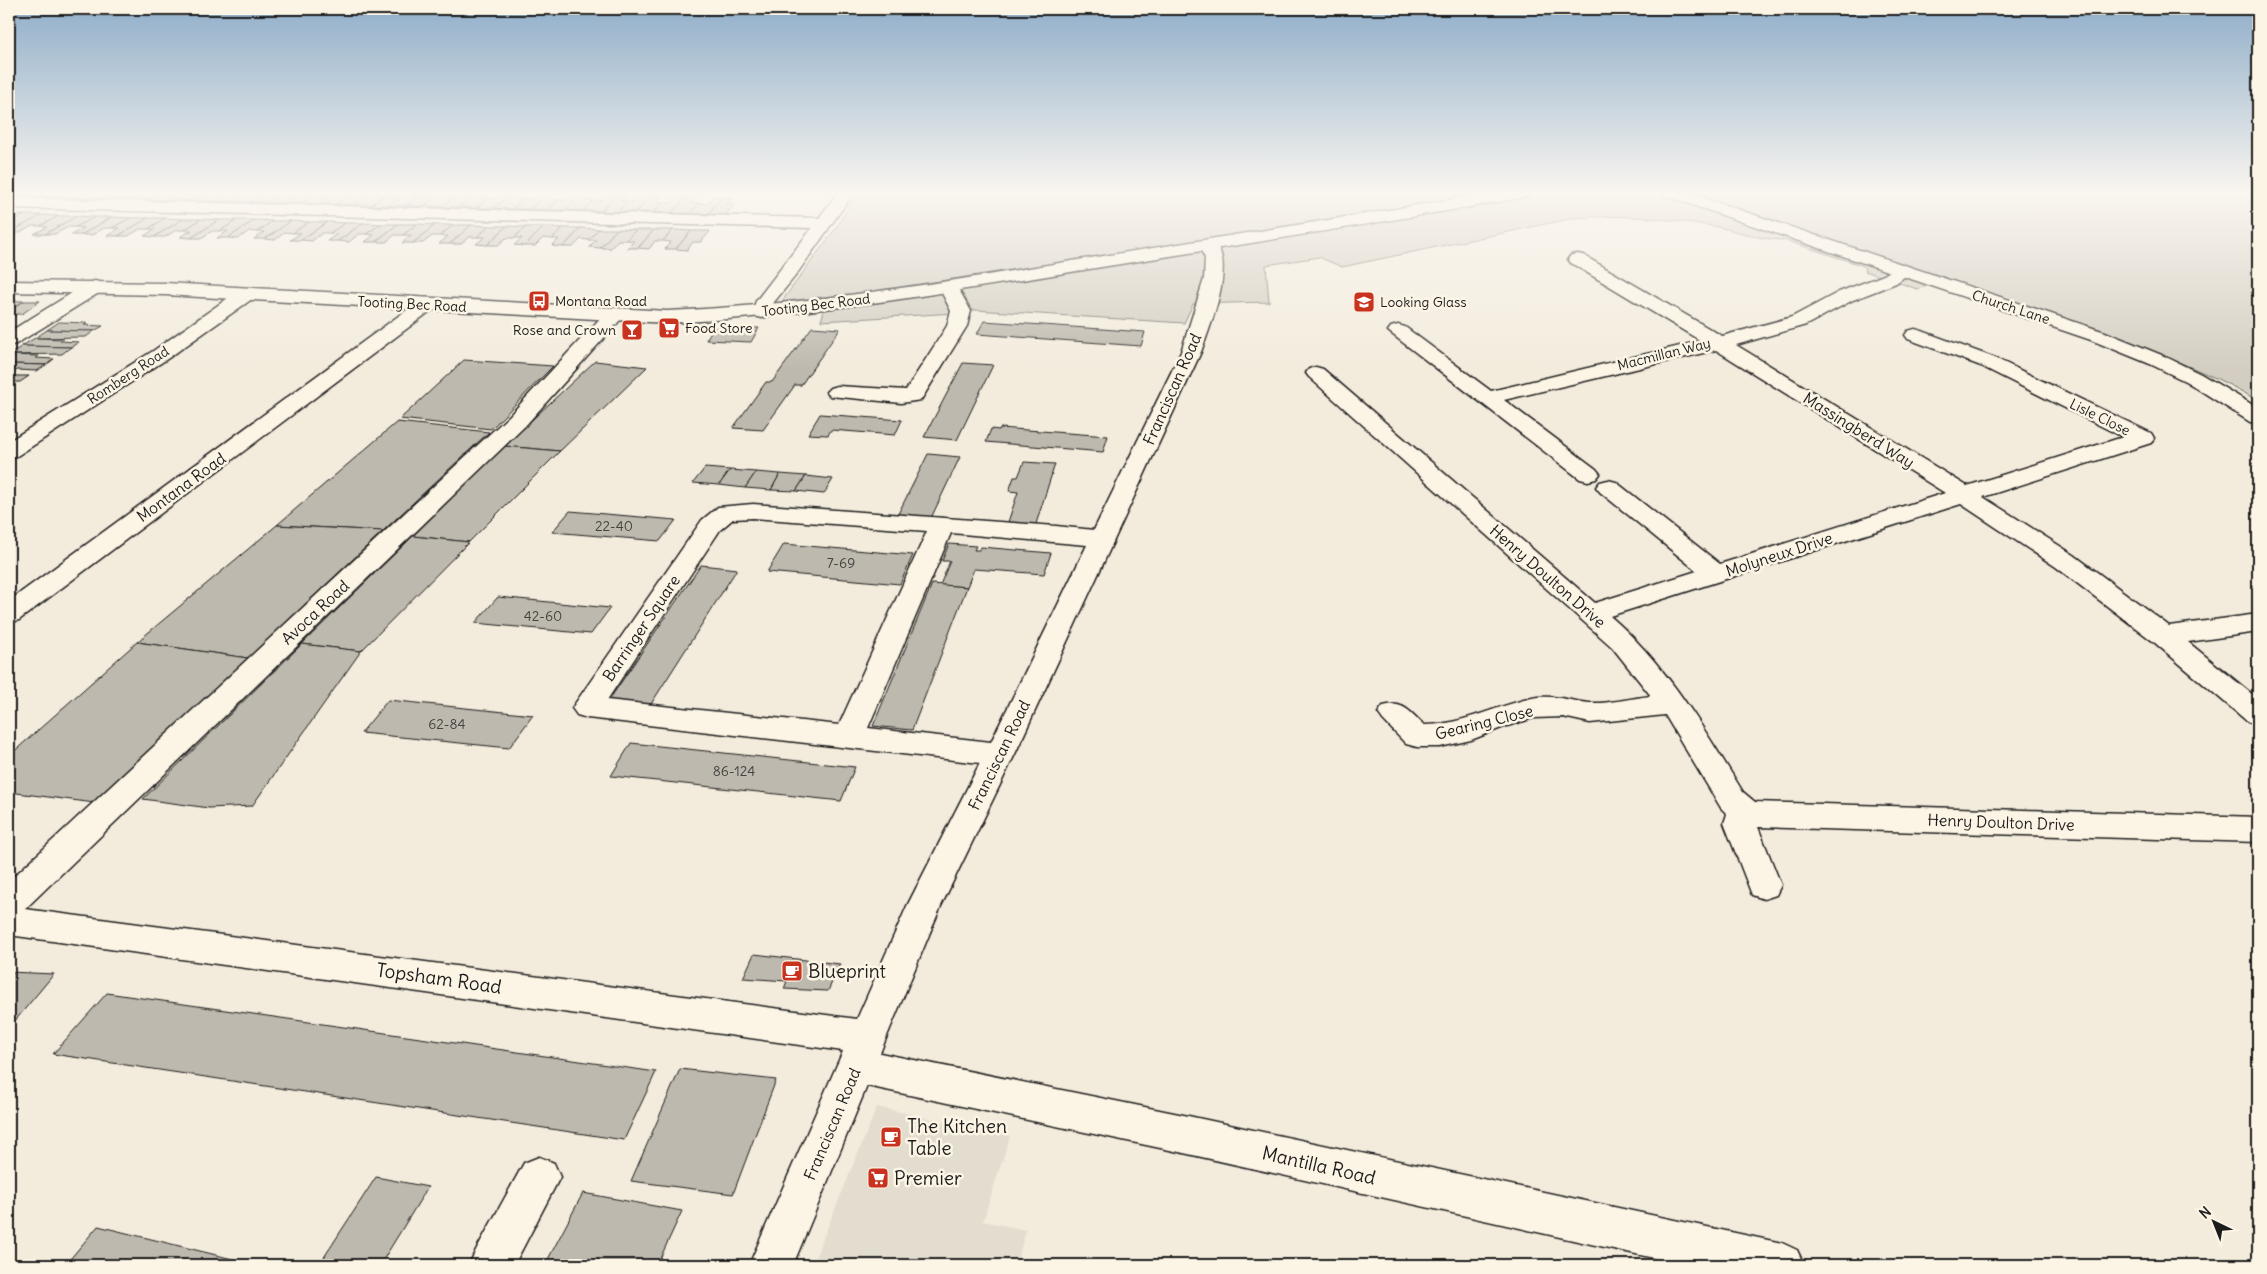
<svg xmlns="http://www.w3.org/2000/svg" width="2267" height="1274" viewBox="0 0 2267 1274" font-family="Delius,sans-serif">
<rect width="100%" height="100%" fill="#f3ecdd"/>
<filter id="ink" filterUnits="userSpaceOnUse"><feTurbulence type="fractalNoise" baseFrequency=".02" numOctaves="2"/><feDisplacementMap in="SourceGraphic" scale="10" xChannelSelector="R" yChannelSelector="G"/><feConvolveMatrix kernelMatrix="1 2 1 2 8 2 1 2 1" color-interpolation-filters="sRGB"/></filter>
<g filter="url(#ink)">
<polygon fill="#e3ddcf" points="877,1107 1010,1136 983,1221 1026,1230 1016,1265 812,1265"/>
<path fill="#d3cec1" stroke="#78756e" d="M858,192H2258V401C2223,379 2186,365 2148,350C2081,324 2013,304 1945,281L1917,289L1865,271V268L1861,265L1784,240C1760,240 1736,230 1712,226C1667,218 1619,214 1574,218L1342,267L1319,257L1266,265L1269,302L1193,304L1184,323L975,310L955,313L821,321L828,297L779,305L836,228Z"/>
<g fill="#beb9ae" stroke="#1c1c1c">
<polygon points="34,192 51,192 44,196 26,196"/>
<polygon points="51,192 69,192 61,197 44,196"/>
<polygon points="69,192 87,192 78,197 61,197"/>
<polygon points="87,192 105,192 95,198 78,197"/>
<polygon points="105,192 122,192 112,198 95,198"/>
<polygon points="122,192 140,192 128,199 112,198"/>
<polygon points="140,192 158,192 146,199 128,199"/>
<polygon points="158,192 176,192 163,200 146,199"/>
<polygon points="176,192 194,192 180,200 163,200"/>
<polygon points="194,192 211,192 198,201 180,200"/>
<polygon points="211,192 229,192 215,201 198,201"/>
<polygon points="229,192 247,192 232,201 215,201"/>
<polygon points="247,192 265,192 250,202 232,201"/>
<polygon points="265,192 282,192 267,202 250,202"/>
<polygon points="282,192 300,192 284,203 267,202"/>
<polygon points="300,192 316,193 301,203 284,203"/>
<polygon points="325,192 335,192 319,204 301,203 316,193"/>
<polygon points="335,192 351,194 336,204 319,204"/>
<polygon points="361,192 371,192 354,205 336,204 351,194"/>
<polygon points="371,192 381,192 378,195 385,195 371,205 354,205"/>
<polygon points="396,192 406,192 389,206 371,205 385,195 392,195"/>
<polygon points="406,192 417,192 412,196 419,196 406,206 389,206"/>
<polygon points="432,192 442,192 424,206 406,206 419,196 427,196"/>
<polygon points="442,192 452,192 447,197 454,197 442,207 424,206"/>
<polygon points="467,192 478,192 459,207 442,207 454,197 461,197"/>
<polygon points="478,192 488,192 482,198 489,198 477,208 459,207"/>
<polygon points="503,192 513,192 494,208 477,208 489,198 496,198"/>
<polygon points="513,192 524,192 516,199 524,199 512,209 494,208"/>
<polygon points="538,192 548,193 530,209 512,209 524,199 531,199"/>
<polygon points="548,193 558,193 551,199 559,200 547,210 530,209"/>
<polygon points="573,193 583,194 565,210 547,210 559,200 566,200"/>
<polygon points="583,194 593,194 586,200 593,201 583,211 565,210"/>
<polygon points="607,194 617,194 601,211 583,211 593,201 601,201"/>
<polygon points="617,194 628,195 621,201 628,201 618,212 601,211"/>
<polygon points="642,195 652,195 636,212 618,212 628,201 636,202"/>
<polygon points="652,195 662,196 656,202 664,202 654,212 636,212"/>
<polygon points="677,196 687,196 672,213 654,212 664,202 671,203"/>
<polygon points="687,196 697,197 691,203 699,203 689,214 672,213"/>
<polygon points="712,197 722,197 708,214 689,214 699,203 707,204"/>
<polygon points="722,197 732,198 727,204 734,204 726,215 708,214"/>
<polygon points="9,215 24,215 9,223"/>
<polygon points="24,215 42,215 9,233 9,227 12,226 9,226 9,223"/>
<polygon points="42,215 59,216 40,226 32,226 19,233 9,233"/>
<polygon points="59,216 77,216 45,234 34,234 47,227 40,226"/>
<polygon points="77,216 95,217 76,227 68,227 55,234 45,234"/>
<polygon points="95,217 112,217 81,235 71,235 83,228 76,227"/>
<polygon points="112,217 130,218 112,228 104,228 92,235 81,235"/>
<polygon points="130,218 148,218 118,236 107,236 119,228 112,228"/>
<polygon points="148,218 165,218 148,229 140,229 128,236 118,236"/>
<polygon points="165,218 183,219 154,237 144,236 155,229 148,229"/>
<polygon points="183,219 201,219 184,230 176,230 165,237 154,237"/>
<polygon points="201,219 219,220 191,238 180,237 192,230 184,230"/>
<polygon points="219,220 237,220 220,231 212,231 201,238 191,238"/>
<polygon points="237,220 255,220 228,238 217,238 228,231 220,231"/>
<polygon points="255,220 273,221 257,232 249,231 238,239 228,238"/>
<polygon points="273,221 291,221 265,239 254,239 264,232 257,232"/>
<polygon points="291,221 309,222 293,233 285,232 275,240 265,239"/>
<polygon points="309,222 327,222 301,240 290,240 301,233 293,233"/>
<polygon points="327,222 345,223 330,233 322,233 312,241 301,240"/>
<polygon points="345,223 363,223 338,241 327,241 337,234 330,233"/>
<polygon points="363,223 381,224 366,234 359,234 349,242 338,241"/>
<polygon points="381,224 398,224 375,242 365,242 374,235 366,234"/>
<polygon points="398,224 417,224 403,235 395,235 386,242 375,242"/>
<polygon points="417,224 435,225 413,243 402,243 411,235 403,235"/>
<polygon points="435,225 453,225 440,236 432,236 423,243 413,243"/>
<polygon points="453,225 471,225 450,244 439,244 448,236 440,236"/>
<polygon points="471,225 489,226 477,237 469,237 461,244 450,244"/>
<polygon points="489,226 507,226 487,245 476,244 485,237 477,237"/>
<polygon points="507,226 526,227 514,238 506,238 498,245 487,245"/>
<polygon points="526,227 544,227 525,246 514,245 522,238 514,238"/>
<polygon points="544,227 563,228 552,239 543,238 535,246 525,246"/>
<polygon points="563,228 581,228 563,247 552,246 559,239 552,239"/>
<polygon points="581,228 599,229 588,240 581,239 573,247 563,247"/>
<polygon points="599,229 617,229 600,248 589,247 596,240 588,240"/>
<polygon points="617,229 636,230 626,240 618,240 611,248 600,248"/>
<polygon points="636,230 654,230 638,248 627,248 634,241 626,240"/>
<polygon points="654,230 673,230 663,241 655,241 649,249 638,248"/>
<polygon points="673,230 691,231 676,249 665,249 671,242 663,241"/>
<polygon points="691,231 710,231 701,242 693,242 687,250 676,249"/>
<polygon points="9,301 24,301 9,311"/>
<polygon points="24,301 40,301 22,314 17,314 9,320 9,311"/>
<polygon points="984,321 1145,332 1141,346 977,334"/>
<polygon points="59,322 87,323 84,325 103,326 94,331 47,330"/>
<polygon points="812,327 840,329 801,385 795,385 763,430 733,428 766,382 772,382"/>
<polygon points="713,328 759,328 751,342 706,340"/>
<polygon points="47,330 94,331 86,337 35,338"/>
<polygon points="35,338 64,339 60,341 79,342 71,347 22,346"/>
<polygon points="22,346 71,347 62,354 9,355"/>
<polygon points="9,355 39,356 35,358 54,359 46,365 9,364"/>
<polygon points="464,360 553,366 491,429 400,419"/>
<polygon points="595,361 647,367 560,451 504,446"/>
<polygon points="963,363 993,365 957,440 924,437"/>
<polygon points="9,364 46,365 37,371 17,370 13,373 9,373"/>
<polygon points="9,373 13,373 9,376 29,376 20,382 9,382"/>
<polygon points="820,414 902,420 895,435 831,430 828,435 808,434"/>
<polygon points="397,422 489,432 383,531 277,525"/>
<polygon points="1000,428 1108,436 1103,452 986,442 991,429 999,430"/>
<polygon points="504,446 560,451 469,542 413,536"/>
<polygon points="928,454 960,457 931,518 897,516"/>
<polygon points="1024,462 1055,464 1035,527 1007,525 1018,492 1009,491 1014,477 1018,477"/>
<polygon points="705,468 730,470 719,485 693,483"/>
<polygon points="730,470 756,472 745,488 719,485"/>
<polygon points="756,472 780,474 771,490 745,488"/>
<polygon points="780,474 806,476 796,491 771,490"/>
<polygon points="806,476 833,479 824,494 796,491"/>
<polygon points="570,511 676,520 660,541 552,532"/>
<polygon points="277,525 383,531 248,658 137,642"/>
<polygon points="413,536 469,542 361,651 302,644"/>
<polygon points="784,544 913,555 900,584 767,572"/>
<polygon points="949,544 976,546 974,550 979,550 981,547 1051,553 1044,574 974,569 967,587 940,585 950,561 942,561"/>
<polygon points="701,565 737,569 651,704 609,700"/>
<polygon points="932,584 967,587 912,730 873,726"/>
<polygon points="498,597 610,608 591,634 475,623"/>
<polygon points="137,642 248,658 95,803 9,792 9,756"/>
<polygon points="302,644 361,651 252,806 209,808 143,799"/>
<polygon points="388,700 533,715 509,748 361,733"/>
<polygon points="631,743 855,767 841,801 611,776"/>
<polygon points="754,954 840,964 828,991 784,989 787,981 743,978"/>
<polygon points="9,972 54,974 9,1028"/>
<polygon points="107,993 656,1072 624,1140 53,1054"/>
<polygon points="680,1069 776,1080 733,1194 631,1181"/>
<polygon points="376,1177 428,1187 380,1265 319,1265"/>
<polygon points="583,1193 682,1211 657,1265 545,1265"/>
<polygon points="98,1226 257,1265 65,1265"/>
</g>
<g fill="none" stroke-linecap="round" stroke-linejoin="round">
<g stroke="#1c1c1c" stroke-width="3">
<g id="minor">
<polygon points="838,192 854,192 796,275 774,302 769,316 762,318 755,316 752,312 756,301 812,228 9,208 9,198 819,218"/>
<path d="M1207,240C1242,249 1209,330 1201,352L1015,754L941,906L880,1053L1179,1114L1782,1243L1797,1250L1804,1265H1685L1179,1152L867,1086L793,1265H749L843,1051L9,935V881L509,416L607,311L614,309L621,311L624,315L621,319L525,426L25,909L857,1019L907,906L980,763L587,718L577,715L572,708L702,520L718,507L753,504L1056,526L1094,530L1181,352L1204,279L1205,258L1198,245L1201,241ZM753,518L927,531L839,725L607,700L720,530L733,519ZM951,533L1087,545L991,742L868,728Z"/>
<path d="M1577,254L1583,255L1722,336L1792,317L1839,292L1884,275L1897,267L1903,266L1909,267L1912,271L1896,283L1853,300L1806,325L1736,345L1967,486L2123,437L1981,366L1908,339L1905,335L1908,331L1915,329L1922,331L1995,358L2151,433L2154,438L2151,443L1983,497L2074,555L2169,626L2258,614V632L2188,642L2258,699V725L2248,722L2154,642L2056,567L1961,504L1610,616C1667,665 1704,729 1743,792L1755,802L2258,817V842L1758,827L1781,885L1776,895L1764,899L1752,895L1724,823L1727,814L1721,808L1665,715L1590,723L1563,717L1534,718L1504,727L1471,740L1440,747H1417L1406,744L1383,720L1378,713L1383,706C1403,700 1410,712 1424,725C1462,725 1496,706 1532,698C1554,694 1569,701 1589,703C1609,704 1631,698 1651,696L1612,647L1309,377L1306,373L1309,369L1316,367L1323,369L1595,603L1697,571L1600,492L1596,487L1600,482L1608,480L1616,482L1720,564L1945,493L1716,350L1504,400L1596,469L1600,474L1596,479L1588,481L1580,479L1388,331L1391,327L1398,325L1405,327L1491,391L1701,341L1571,263L1568,259L1571,255Z"/>
<polygon points="95,281 102,283 104,287 102,291 16,344 9,346 9,332 88,283"/>
<polygon points="948,281 955,283 971,311 967,326 921,400 901,403 830,396 826,392 830,388 837,386 906,390 947,326 951,311 939,287 941,283"/>
<polygon points="245,289 252,291 254,295 252,299 167,359 17,456 9,458 9,441 153,351 238,291"/>
<polygon points="426,299 433,301 435,305 433,309 19,620 9,623 9,601 419,301"/>
<polygon points="539,1157 554,1163 560,1177 514,1265 469,1265 476,1250 524,1163"/>
</g>
</g>
<g stroke="#1c1c1c" stroke-width="3">
<polygon id="major" points="1661,192 1686,192 2105,332 2164,356 2201,374 2258,408 2258,423 2250,422 2187,382 2150,364 2091,340 1663,195"/>
</g>
<g stroke="#1c1c1c" stroke-width="3">
<path id="highway" d="M1495,192H1533L1531,195L1525,197L1470,207C1341,229 1212,249 1083,270C945,293 807,316 667,323L165,295L9,292V281L165,283L667,311C808,305 945,282 1084,259C1221,237 1358,216 1495,192Z"/>
</g>
<use href="#minor" fill="#fcf5e5" fill-rule="evenodd"/>
<use href="#major" fill="#fcf5e5" fill-rule="evenodd"/>
<use href="#highway" fill="#fcf5e5" fill-rule="evenodd"/>
</g>
</g>
<linearGradient id="sky" x2="0" y2="1"><stop stop-color="#8faec9"/><stop offset="0.52" stop-color="#faf6f0"/><stop offset="1" stop-color="#faf6f0" stop-opacity="0"/></linearGradient>
<rect width="2267" height="371" fill="url(#sky)"/>
<defs>
<g id="bus-square" transform="scale(1.125)"><rect x="-9" y="-9" width="18" height="18" rx="4" fill="#c8321e" stroke="#fcf5e5"/><path d="M-5-6H5V4H4V6H2V4H-2V6H-4V4H-5ZM-3.5-4V0h7V-4ZM-3.5 1.2v1.5H-2V1.2ZM2 1.2v1.5H3.5V1.2Z" fill="#fff"/></g>
<g id="school-square" transform="scale(1.125)"><rect x="-9" y="-9" width="18" height="18" rx="4" fill="#c8321e" stroke="#fcf5e5"/><path d="M0-5L7-2L0 1L-7-2ZM-4 1L0 2.5L4 1V4Q0 6-4 4Z" fill="#fff"/></g>
<g id="supermarket-square" transform="scale(1.125)"><rect x="-9" y="-9" width="18" height="18" rx="4" fill="#c8321e" stroke="#fcf5e5"/><path d="M-6-5.5h2.5l.6 2H6L4.5 2H-2.5L-4.4-4H-6ZM-1.5 3.2a1.3 1.3 0 1 0 .1 0ZM3 3.2a1.3 1.3 0 1 0 .1 0Z" fill="#fff"/></g>
<g id="bar-square" transform="scale(1.125)"><rect x="-9" y="-9" width="18" height="18" rx="4" fill="#c8321e" stroke="#fcf5e5"/><path d="M-6-5H6L.8 .8V4.5H3.5V6h-7V4.5H-.8V.8Z" fill="#fff"/></g>
<g id="cafe-square" transform="scale(1.125)"><rect x="-9" y="-9" width="18" height="18" rx="4" fill="#c8321e" stroke="#fcf5e5"/><path d="M-5.5-4.5H6V0H3Q3 3.5 0 3.5H-2.5Q-5.5 3.5-5.5 0ZM3-3.2v2h1.7v-2ZM-6 4.5H4V6H-6Z" fill="#fff"/></g>
</defs>
<g fill-rule="evenodd">
<use href="#bus-square" x="539" y="301"/>
<use href="#school-square" x="1364" y="302"/>
<use href="#supermarket-square" x="669" y="328"/>
<use href="#bar-square" x="632" y="330"/>
<use href="#cafe-square" x="792" y="971"/>
<use href="#cafe-square" x="891" y="1137"/>
<use href="#supermarket-square" x="878" y="1178"/>
</g>
<g text-anchor="middle" dominant-baseline="central" stroke-width="5" stroke-linejoin="round" paint-order="stroke">
<g font-size="14" fill="#1c1c1c" stroke="#fcf5e5" text-anchor="start">
<text x="555" y="301">Montana Road</text>
<text x="1380" y="302">Looking Glass</text>
<text x="685" y="328">Food Store</text>
<text x="616" y="330" text-anchor="end">Rose and Crown</text>
</g>
<g font-size="14" fill="#1c1c1c" stroke="#fcf5e5">
<text transform="translate(412 304) rotate(3)">Tooting Bec Road</text>
<text transform="translate(816 305) rotate(-7)">Tooting Bec Road</text>
<text transform="translate(2011 307) rotate(18)">Church Lane</text>
<text transform="translate(1664 354) rotate(-14)">Macmillan Way</text>
<text transform="translate(128 375) rotate(-33)">Romberg Road</text>
<text transform="translate(2100 417) rotate(26)">Lisle Close</text>
</g>
<g font-size="14" fill="#444340">
<text x="614" y="526">22-40</text>
<text x="841" y="563">7-69</text>
<text x="543" y="616">42-60</text>
<text x="447" y="724">62-84</text>
<text x="734" y="771">86-124</text>
</g>
<g font-size="16" fill="#1c1c1c" stroke="#fcf5e5">
<text transform="translate(1172 389) rotate(-66)">Franciscan Road</text>
<text transform="translate(1859 430) rotate(32)">Massingberd Way</text>
<text transform="translate(181 487) rotate(-36)">Montana Road</text>
<text transform="translate(1779 554) rotate(-18)">Molyneux Drive</text>
<text transform="translate(1548 576) rotate(41)">Henry Doulton Drive</text>
<text transform="translate(315 612) rotate(-43)">Avoca Road</text>
<text transform="translate(641 628) rotate(-56)">Barringer Square</text>
<text transform="translate(1484 722) rotate(-14)">Gearing Close</text>
<text transform="translate(999 755) rotate(-64)">Franciscan Road</text>
<text transform="translate(2001 822) rotate(2)">Henry Doulton Drive</text>
<text transform="translate(832 1124) rotate(-67)">Franciscan Road</text>
</g>
<g font-size="19" fill="#1c1c1c" stroke="#fcf5e5" text-anchor="start">
<text x="808" y="971">Blueprint</text>
<text x="907" y="1126">The Kitchen<tspan x="907" dy="22">Table</tspan></text>
<text x="894" y="1178">Premier</text>
</g>
<g font-size="19" fill="#1c1c1c" stroke="#fcf5e5">
<text transform="translate(439 978) rotate(8)">Topsham Road</text>
<text transform="translate(1319 1165) rotate(13)">Mantilla Road</text>
</g>
</g>
<rect width="2267" height="1274" fill="none" stroke="#fcf5e5" stroke-width="30"/>
<rect x="15" y="15" width="2237" height="1244" fill="none" stroke="#1c1c1c" stroke-width="2" filter="url(#ink)"/>
<g transform="translate(2214 1222) rotate(317)" stroke="#fcf5e5" stroke-width="4" paint-order="stroke">
<path d="M0-4L9 19L0 12L-9 19Z" fill="#1c1c1c"/>
<text y="-8" font-size="14" font-weight="bold" text-anchor="middle" fill="#1c1c1c">N</text>
</g>
</svg>
